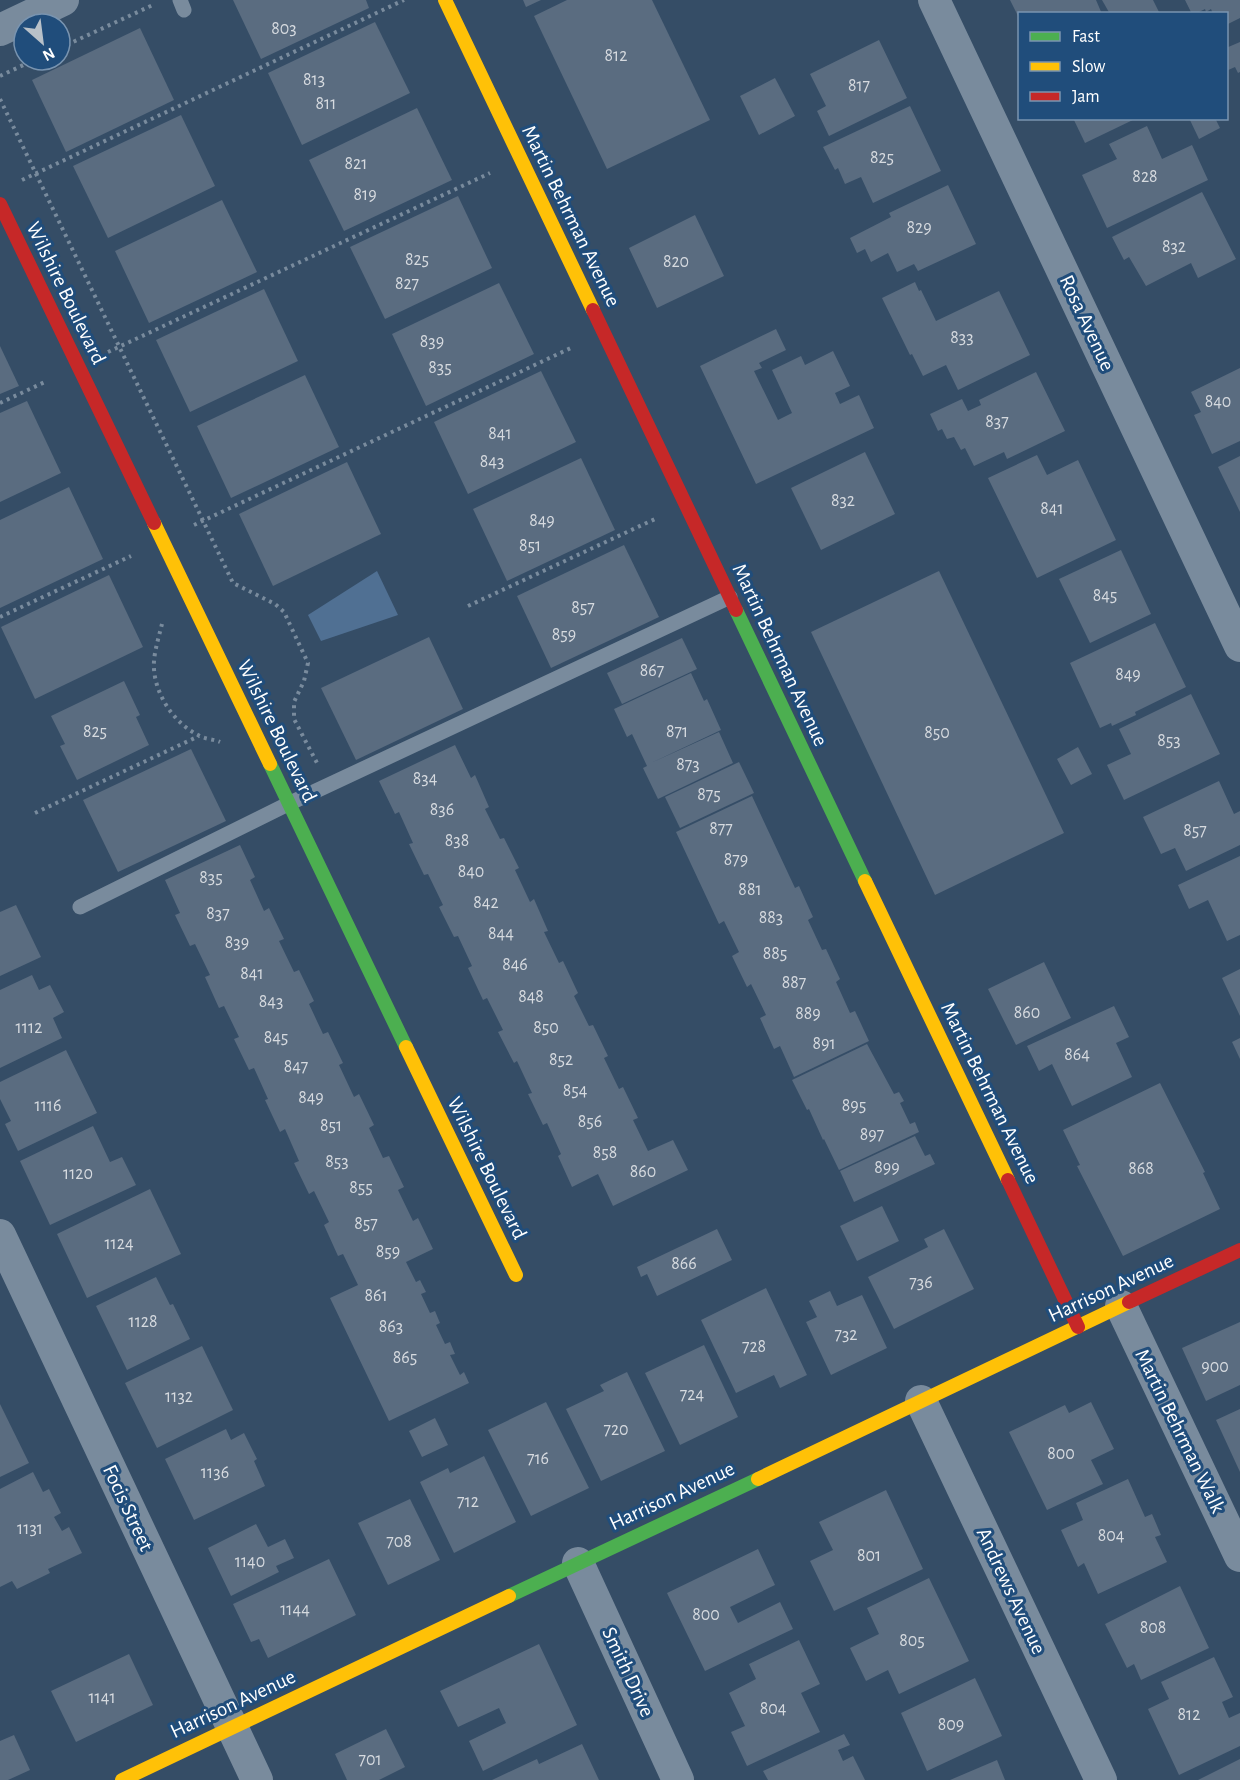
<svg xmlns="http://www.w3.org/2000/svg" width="1240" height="1780" viewBox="0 0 1240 1780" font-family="'Alegreya Sans',sans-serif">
<rect width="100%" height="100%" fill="#354d66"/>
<polygon fill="#507093" points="377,571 398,615 321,641 308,615"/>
<g fill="#5a6c80">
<polygon points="233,0 366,0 369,8 261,59"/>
<polygon points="523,0 541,0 526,7"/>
<polygon points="567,0 652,0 710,120 607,169 534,16"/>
<polygon points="1010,0 1096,0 1102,14 1020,14 1020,20"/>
<polygon points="1102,0 1153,0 1160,14 1110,14"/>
<polygon points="1185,0 1240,0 1240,18 1226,25 1226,14 1213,14 1211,9 1206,12 1205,9 1195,14 1192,14"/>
<polygon points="375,22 410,93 302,145 268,73"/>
<polygon points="140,28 174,100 66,152 32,80"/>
<polygon points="879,40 907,98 829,136 817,111 826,106 810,74"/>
<polygon points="1240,42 1240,72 1238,73 1235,67 1226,71 1226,48"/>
<polygon points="775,78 795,116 759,135 740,96"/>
<polygon points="910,106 941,171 873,203 861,177 845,184 838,168 835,170 823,147"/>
<polygon points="417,108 452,180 344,231 309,160"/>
<polygon points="181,115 215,186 108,238 73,166"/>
<polygon points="1073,118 1137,118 1085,143"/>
<polygon points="1189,118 1215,118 1220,128 1199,139"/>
<polygon points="1147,126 1162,159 1192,145 1208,180 1107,228 1082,175 1117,159 1109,144"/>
<polygon points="948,185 976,244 918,271 914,264 897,272 888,253 871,262 865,249 857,253 850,238 891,217 889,213"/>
<polygon points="1202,192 1236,259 1198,278 1191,263 1146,286 1129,257 1124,260 1112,237"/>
<polygon points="458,196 492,268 385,319 350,247"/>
<polygon points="222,200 257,272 149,323 115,251"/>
<polygon points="695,215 724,276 657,308 629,248"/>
<polygon points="915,282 919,291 921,290 936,321 999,291 1030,355 958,390 946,365 923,376 912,354 910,355 882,298"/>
<polygon points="499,283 534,354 426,406 392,334"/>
<polygon points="264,289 298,361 190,412 156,340"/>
<polygon points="776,329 786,350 759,363 762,368 754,371 778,420 792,413 772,370 801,356 805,365 833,351 850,386 835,393 840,404 859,395 874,428 756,484 700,366"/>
<polygon points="0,346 19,386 0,394"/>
<polygon points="1240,368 1240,441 1212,454 1194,415 1201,412 1191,392"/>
<polygon points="541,371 576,442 468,494 434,422"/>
<polygon points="1036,372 1065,431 1007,459 1004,452 974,466 965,448 961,450 954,437 947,439 942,429 938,431 930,414 962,399 968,411 981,405 979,400"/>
<polygon points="305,375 339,447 231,498 197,426"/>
<polygon points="27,401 61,473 0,502 0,413"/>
<polygon points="865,452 895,514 821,550 791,488"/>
<polygon points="1037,455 1047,475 1078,460 1116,540 1037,578 988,478"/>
<polygon points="1240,456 1240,512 1218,467"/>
<polygon points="581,458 615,530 507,581 473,509"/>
<polygon points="347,462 381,534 273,586 239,514"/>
<polygon points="69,487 103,559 0,608 0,520"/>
<polygon points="624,545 659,617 551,668 517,596"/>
<polygon points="1121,550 1151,614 1090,643 1059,579"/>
<polygon points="939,571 1064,833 935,895 811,632"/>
<polygon points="109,575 143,647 35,699 1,627"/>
<polygon points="1155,623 1186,687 1135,712 1136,715 1112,726 1111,723 1100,728 1070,663"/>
<polygon points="429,637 463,709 356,760 321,688"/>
<polygon points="682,638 697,669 622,704 607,673"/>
<polygon points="691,673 704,701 707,699 721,730 651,763 719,732 733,763 658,799 643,768 647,766 632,734 627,737 614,709"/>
<polygon points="124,681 140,715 136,717 149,745 77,780 60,746 65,744 51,716"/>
<polygon points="1191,694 1220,754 1124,800 1107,765 1131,754 1119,729"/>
<polygon points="455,745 471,778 475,775 489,807 485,809 500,839 504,838 519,868 515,870 530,902 534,899 548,931 544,932 559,963 563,961 578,993 574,996 589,1026 593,1025 608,1056 604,1058 619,1089 623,1087 638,1118 633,1120 648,1151 673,1140 688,1170 613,1206 598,1174 572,1187 558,1156 561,1154 547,1123 543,1125 528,1094 532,1093 517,1061 514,1063 498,1032 503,1030 487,998 483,1000 468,968 472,966 458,936 454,937 439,907 443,905 428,874 424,875 409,844 413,843 399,812 395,814 379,781"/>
<polygon points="1078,747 1092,774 1071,785 1057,759"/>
<polygon points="191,749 226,821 118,872 83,800"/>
<polygon points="739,762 754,793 680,828 665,797"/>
<polygon points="1219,781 1234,814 1240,811 1240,845 1186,871 1175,848 1161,854 1143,817"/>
<polygon points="752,796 795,888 799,886 813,917 808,920 822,950 826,949 840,979 836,982 850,1013 855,1011 869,1041 794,1077 780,1046 774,1049 760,1018 766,1015 751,984 747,987 732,956 739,952 724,921 719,924 676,832"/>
<polygon points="240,845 255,877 250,880 264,911 269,908 284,939 279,941 294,972 299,970 314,1001 309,1004 323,1034 328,1032 343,1063 339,1065 354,1097 359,1094 374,1125 369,1128 383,1158 389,1156 404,1187 398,1190 413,1221 418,1218 433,1249 406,1262 416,1282 420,1280 426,1292 421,1294 430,1313 435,1311 440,1323 436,1325 445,1344 450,1342 455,1354 450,1355 460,1375 464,1372 469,1383 389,1421 330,1298 358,1285 343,1254 338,1256 324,1225 329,1222 314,1191 309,1194 294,1163 299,1161 285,1129 280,1132 265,1100 268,1099 254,1068 249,1070 234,1039 239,1037 224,1006 219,1008 205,977 210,975 195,944 190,946 175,915 180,913 165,880"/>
<polygon points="1240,856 1240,935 1227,941 1208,900 1189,909 1178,885"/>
<polygon points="16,905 41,957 0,976 0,912"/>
<polygon points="1044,962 1071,1018 1016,1045 988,989"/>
<polygon points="1240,969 1240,1016 1222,978"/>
<polygon points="32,975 39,990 50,985 64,1012 53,1018 62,1038 0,1068 0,990"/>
<polygon points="1114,1006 1129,1037 1116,1043 1132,1077 1072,1106 1052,1064 1039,1071 1027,1046"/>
<polygon points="1240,1038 1240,1059 1232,1042"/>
<polygon points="867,1044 894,1094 899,1092 904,1101 900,1103 910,1124 915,1122 919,1132 839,1170 824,1139 823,1140 809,1109 807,1110 792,1080"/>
<polygon points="66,1050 97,1113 18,1151 5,1124 11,1121 0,1099 0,1082"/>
<polygon points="1160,1083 1205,1172 1203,1173 1220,1209 1123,1256 1077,1166 1080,1165 1063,1130"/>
<polygon points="93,1126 110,1162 122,1157 136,1185 50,1225 20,1161"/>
<polygon points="915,1136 925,1156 930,1154 935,1164 854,1202 840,1171"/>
<polygon points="150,1189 181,1254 87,1298 57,1234"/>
<polygon points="882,1206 899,1241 857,1261 840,1226"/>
<polygon points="717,1229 732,1260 657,1296 647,1274 641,1277 637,1267"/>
<polygon points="944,1229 974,1289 894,1329 868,1277 928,1247 924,1239"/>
<polygon points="156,1277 170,1305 173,1304 190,1339 127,1370 96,1306"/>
<polygon points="766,1288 807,1375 780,1388 774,1375 736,1393 701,1320"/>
<polygon points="830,1291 837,1306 862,1295 887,1348 831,1375 806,1322 817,1317 809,1301"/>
<polygon points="1240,1322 1240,1385 1206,1401 1182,1348"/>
<polygon points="704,1345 738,1417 680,1445 645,1373"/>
<polygon points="202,1346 233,1410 157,1448 125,1383"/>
<polygon points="627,1372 665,1451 601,1481 566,1409 604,1391 600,1385"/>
<polygon points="546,1402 589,1488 531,1516 488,1430"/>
<polygon points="1091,1402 1114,1449 1091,1460 1103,1484 1047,1510 1009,1432 1065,1405 1069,1413"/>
<polygon points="0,1404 29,1463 0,1477"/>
<polygon points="1240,1409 1240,1472 1216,1420"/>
<polygon points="435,1418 448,1445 422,1457 409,1431"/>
<polygon points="226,1429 231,1440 244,1433 257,1459 254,1461 265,1486 194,1520 165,1459"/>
<polygon points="484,1456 516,1522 454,1553 420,1482 448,1468 450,1473"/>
<polygon points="33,1472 43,1492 49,1489 61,1513 54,1517 62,1531 69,1527 82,1553 48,1569 50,1573 17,1589 12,1581 0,1587 0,1489"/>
<polygon points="1128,1479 1145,1517 1152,1514 1161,1535 1155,1537 1167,1562 1098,1594 1084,1563 1078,1567 1061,1530 1083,1520 1076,1503"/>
<polygon points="886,1490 923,1569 834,1611 810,1561 833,1550 819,1522"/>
<polygon points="410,1499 440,1560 388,1585 358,1523"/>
<polygon points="256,1524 268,1547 285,1539 294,1558 276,1566 279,1572 231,1596 208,1548"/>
<polygon points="758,1549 775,1585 730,1607 738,1623 780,1602 793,1629 705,1671 667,1593"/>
<polygon points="329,1559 356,1615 268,1658 259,1639 251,1642 233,1604"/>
<polygon points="929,1578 969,1661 899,1694 888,1670 866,1681 850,1648 879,1634 867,1608"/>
<polygon points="1180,1586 1209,1648 1141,1680 1134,1664 1127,1668 1105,1624"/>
<polygon points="799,1640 820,1684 801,1693 820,1732 747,1766 731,1732 745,1726 729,1693 756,1679 749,1664"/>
<polygon points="539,1644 577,1725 483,1771 469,1741 506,1723 499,1708 458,1727 440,1691"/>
<polygon points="129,1654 153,1705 76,1742 51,1691"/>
<polygon points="1214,1657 1233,1697 1222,1702 1229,1718 1240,1713 1240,1746 1179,1775 1148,1709 1169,1699 1161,1682"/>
<polygon points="975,1678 1002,1736 927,1771 901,1713"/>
<polygon points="386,1729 405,1767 379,1780 347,1780 335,1754"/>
<polygon points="844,1734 850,1745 838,1750 843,1761 853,1756 865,1780 768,1780 763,1771"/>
<polygon points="14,1735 30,1770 8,1780 0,1780 0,1741"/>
<polygon points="582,1744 599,1780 492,1780 537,1759 539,1764"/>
<polygon points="1240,1759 1240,1780 1198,1780"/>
<polygon points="997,1760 1005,1780 950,1780"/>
</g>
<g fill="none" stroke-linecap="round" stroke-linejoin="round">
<g stroke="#798b9d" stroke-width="4" stroke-dasharray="3 4.5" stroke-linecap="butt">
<polyline points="60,48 155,4"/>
<polyline points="0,76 34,60"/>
<polyline points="0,99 233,583 275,604 284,612 308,663 304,681 294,702 294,719 317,763"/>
<polyline points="22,180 404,0"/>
<polyline points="108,352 490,173"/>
<polyline points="0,403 47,381"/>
<polyline points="194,525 573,347"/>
<polyline points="468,606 655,519"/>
<polyline points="0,617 131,556"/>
<path d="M162,624C159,636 155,649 154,661C152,690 172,722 198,735C204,739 213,739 220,742"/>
<polyline points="35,813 199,736"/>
</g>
<g stroke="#798b9d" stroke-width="15">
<polyline points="180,0 184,10"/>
<polyline points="80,907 288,804 730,597"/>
</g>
<g stroke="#798b9d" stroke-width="32">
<polyline points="934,0 1240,646"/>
<polyline points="0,30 63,0"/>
<polyline points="0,1235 257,1780"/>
<polyline points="1121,1306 1240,1556"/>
<polyline points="921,1401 1101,1780"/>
<polyline points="578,1563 678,1780"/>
</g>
<g stroke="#4caf50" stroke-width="14">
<polyline points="736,610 865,881"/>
<polyline points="270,764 406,1047"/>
<polyline points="509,1596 758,1479"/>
</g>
<g stroke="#ffc107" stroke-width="14">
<polyline points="445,0 593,310"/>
<polyline points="154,523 270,764"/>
<polyline points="865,881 1008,1180"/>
<polyline points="406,1047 516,1275"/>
<polyline points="758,1479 1129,1302"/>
<polyline points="122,1780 509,1596"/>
</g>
<g stroke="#c62828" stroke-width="14">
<polyline points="0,204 154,523"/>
<polyline points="593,310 736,610"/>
<polyline points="1008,1180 1078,1327"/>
<polyline points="1129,1302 1240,1250"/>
</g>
</g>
<g text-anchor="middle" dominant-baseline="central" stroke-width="6" stroke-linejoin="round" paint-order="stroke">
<g font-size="18" fill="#d6dadf">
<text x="284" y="29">803</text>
<text x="616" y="56">812</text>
<text x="314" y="80">813</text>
<text x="859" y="86">817</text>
<text x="326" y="104">811</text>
<text x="882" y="158">825</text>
<text x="356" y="164">821</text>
<text x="1145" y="177">828</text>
<text x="365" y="195">819</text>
<text x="919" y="228">829</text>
<text x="1174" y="247">832</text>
<text x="417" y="260">825</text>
<text x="676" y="262">820</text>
<text x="407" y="284">827</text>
<text x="962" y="338">833</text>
<text x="432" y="342">839</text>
<text x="440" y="368">835</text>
<text x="1218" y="402">840</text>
<text x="997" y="422">837</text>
<text x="500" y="434">841</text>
<text x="492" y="462">843</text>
<text x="843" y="501">832</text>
<text x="1052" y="509">841</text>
<text x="542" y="521">849</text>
<text x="530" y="546">851</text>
<text x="1105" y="596">845</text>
<text x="583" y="608">857</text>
<text x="564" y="635">859</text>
<text x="652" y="671">867</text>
<text x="1128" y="675">849</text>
<text x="95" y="732">825</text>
<text x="677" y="732">871</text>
<text x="937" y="733">850</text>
<text x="1169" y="741">853</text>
<text x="688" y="765">873</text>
<text x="425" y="779">834</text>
<text x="709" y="795">875</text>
<text x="442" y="810">836</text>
<text x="721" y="829">877</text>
<text x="1195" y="831">857</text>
<text x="457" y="841">838</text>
<text x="736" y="860">879</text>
<text x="471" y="872">840</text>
<text x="211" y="878">835</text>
<text x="750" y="890">881</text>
<text x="486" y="903">842</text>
<text x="218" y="914">837</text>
<text x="771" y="918">883</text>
<text x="501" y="934">844</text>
<text x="237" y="943">839</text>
<text x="775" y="954">885</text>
<text x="515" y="965">846</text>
<text x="252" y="974">841</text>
<text x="794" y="983">887</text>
<text x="531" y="997">848</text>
<text x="271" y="1002">843</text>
<text x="1027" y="1013">860</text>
<text x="808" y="1014">889</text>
<text x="29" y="1028">1112</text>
<text x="546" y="1028">850</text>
<text x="276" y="1038">845</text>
<text x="824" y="1044">891</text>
<text x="1077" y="1055">864</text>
<text x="561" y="1060">852</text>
<text x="296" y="1067">847</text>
<text x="575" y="1091">854</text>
<text x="311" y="1098">849</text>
<text x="48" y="1106">1116</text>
<text x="854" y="1106">895</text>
<text x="590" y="1122">856</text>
<text x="331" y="1126">851</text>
<text x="872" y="1135">897</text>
<text x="605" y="1153">858</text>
<text x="337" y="1162">853</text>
<text x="887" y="1168">899</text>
<text x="1141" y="1169">868</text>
<text x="643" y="1172">860</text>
<text x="78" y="1174">1120</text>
<text x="361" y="1188">855</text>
<text x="366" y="1224">857</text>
<text x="119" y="1244">1124</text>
<text x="388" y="1252">859</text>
<text x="684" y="1264">866</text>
<text x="921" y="1283">736</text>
<text x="376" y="1296">861</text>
<text x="143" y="1322">1128</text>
<text x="391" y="1327">863</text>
<text x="846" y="1335">732</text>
<text x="754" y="1347">728</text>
<text x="405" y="1358">865</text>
<text x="1215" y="1367">900</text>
<text x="692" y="1395">724</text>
<text x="179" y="1397">1132</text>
<text x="616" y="1430">720</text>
<text x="1061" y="1454">800</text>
<text x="538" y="1459">716</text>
<text x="215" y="1473">1136</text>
<text x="468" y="1502">712</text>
<text x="30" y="1529">1131</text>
<text x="1111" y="1536">804</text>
<text x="399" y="1542">708</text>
<text x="869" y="1556">801</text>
<text x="250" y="1562">1140</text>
<text x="295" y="1610">1144</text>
<text x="706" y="1615">800</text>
<text x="1153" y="1628">808</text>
<text x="912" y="1641">805</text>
<text x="102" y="1698">1141</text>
<text x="773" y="1709">804</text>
<text x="1189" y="1715">812</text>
<text x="951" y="1725">809</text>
<text x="370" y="1760">701</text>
</g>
<g font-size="21" fill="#fff" stroke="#204d7b">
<text transform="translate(571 216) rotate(64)">Martin Behrman Avenue</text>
<text transform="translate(66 293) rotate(64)">Wilshire Boulevard</text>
<text transform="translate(1087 323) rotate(65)">Rosa Avenue</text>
<text transform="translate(780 655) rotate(65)">Martin Behrman Avenue</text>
<text transform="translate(277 731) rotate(64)">Wilshire Boulevard</text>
<text transform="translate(990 1093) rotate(64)">Martin Behrman Avenue</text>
<text transform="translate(487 1168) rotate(64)">Wilshire Boulevard</text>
<text transform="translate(1111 1288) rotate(-25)">Harrison Avenue</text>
<text transform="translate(1180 1431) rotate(64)">Martin Behrman Walk</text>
<text transform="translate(672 1496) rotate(-25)">Harrison Avenue</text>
<text transform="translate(128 1508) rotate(65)">Focis Street</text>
<text transform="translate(1011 1591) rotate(65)">Andrews Avenue</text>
<text transform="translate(628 1672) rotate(65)">Smith Drive</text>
<text transform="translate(233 1704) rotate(-25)">Harrison Avenue</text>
</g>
</g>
<rect x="1018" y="12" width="210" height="108" fill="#204d7b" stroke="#7994b0" stroke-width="1.5"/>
<rect x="1030" y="32" width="30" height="9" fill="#4caf50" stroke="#7994b0" stroke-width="1.5"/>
<text x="1072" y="42" font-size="18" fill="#ffffff">Fast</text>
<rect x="1030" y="62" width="30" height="9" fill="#ffc107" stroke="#7994b0" stroke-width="1.5"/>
<text x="1072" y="72" font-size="18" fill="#ffffff">Slow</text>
<rect x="1030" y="92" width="30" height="9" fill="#c62828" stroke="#7994b0" stroke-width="1.5"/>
<text x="1072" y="102" font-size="18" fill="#ffffff">Jam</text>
<g transform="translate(42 42) rotate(152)"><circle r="28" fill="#204d7b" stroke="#7994b0" stroke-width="1.5"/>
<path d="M0-4.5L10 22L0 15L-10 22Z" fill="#b8c1c9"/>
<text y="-9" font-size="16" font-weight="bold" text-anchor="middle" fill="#ffffff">N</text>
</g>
</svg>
